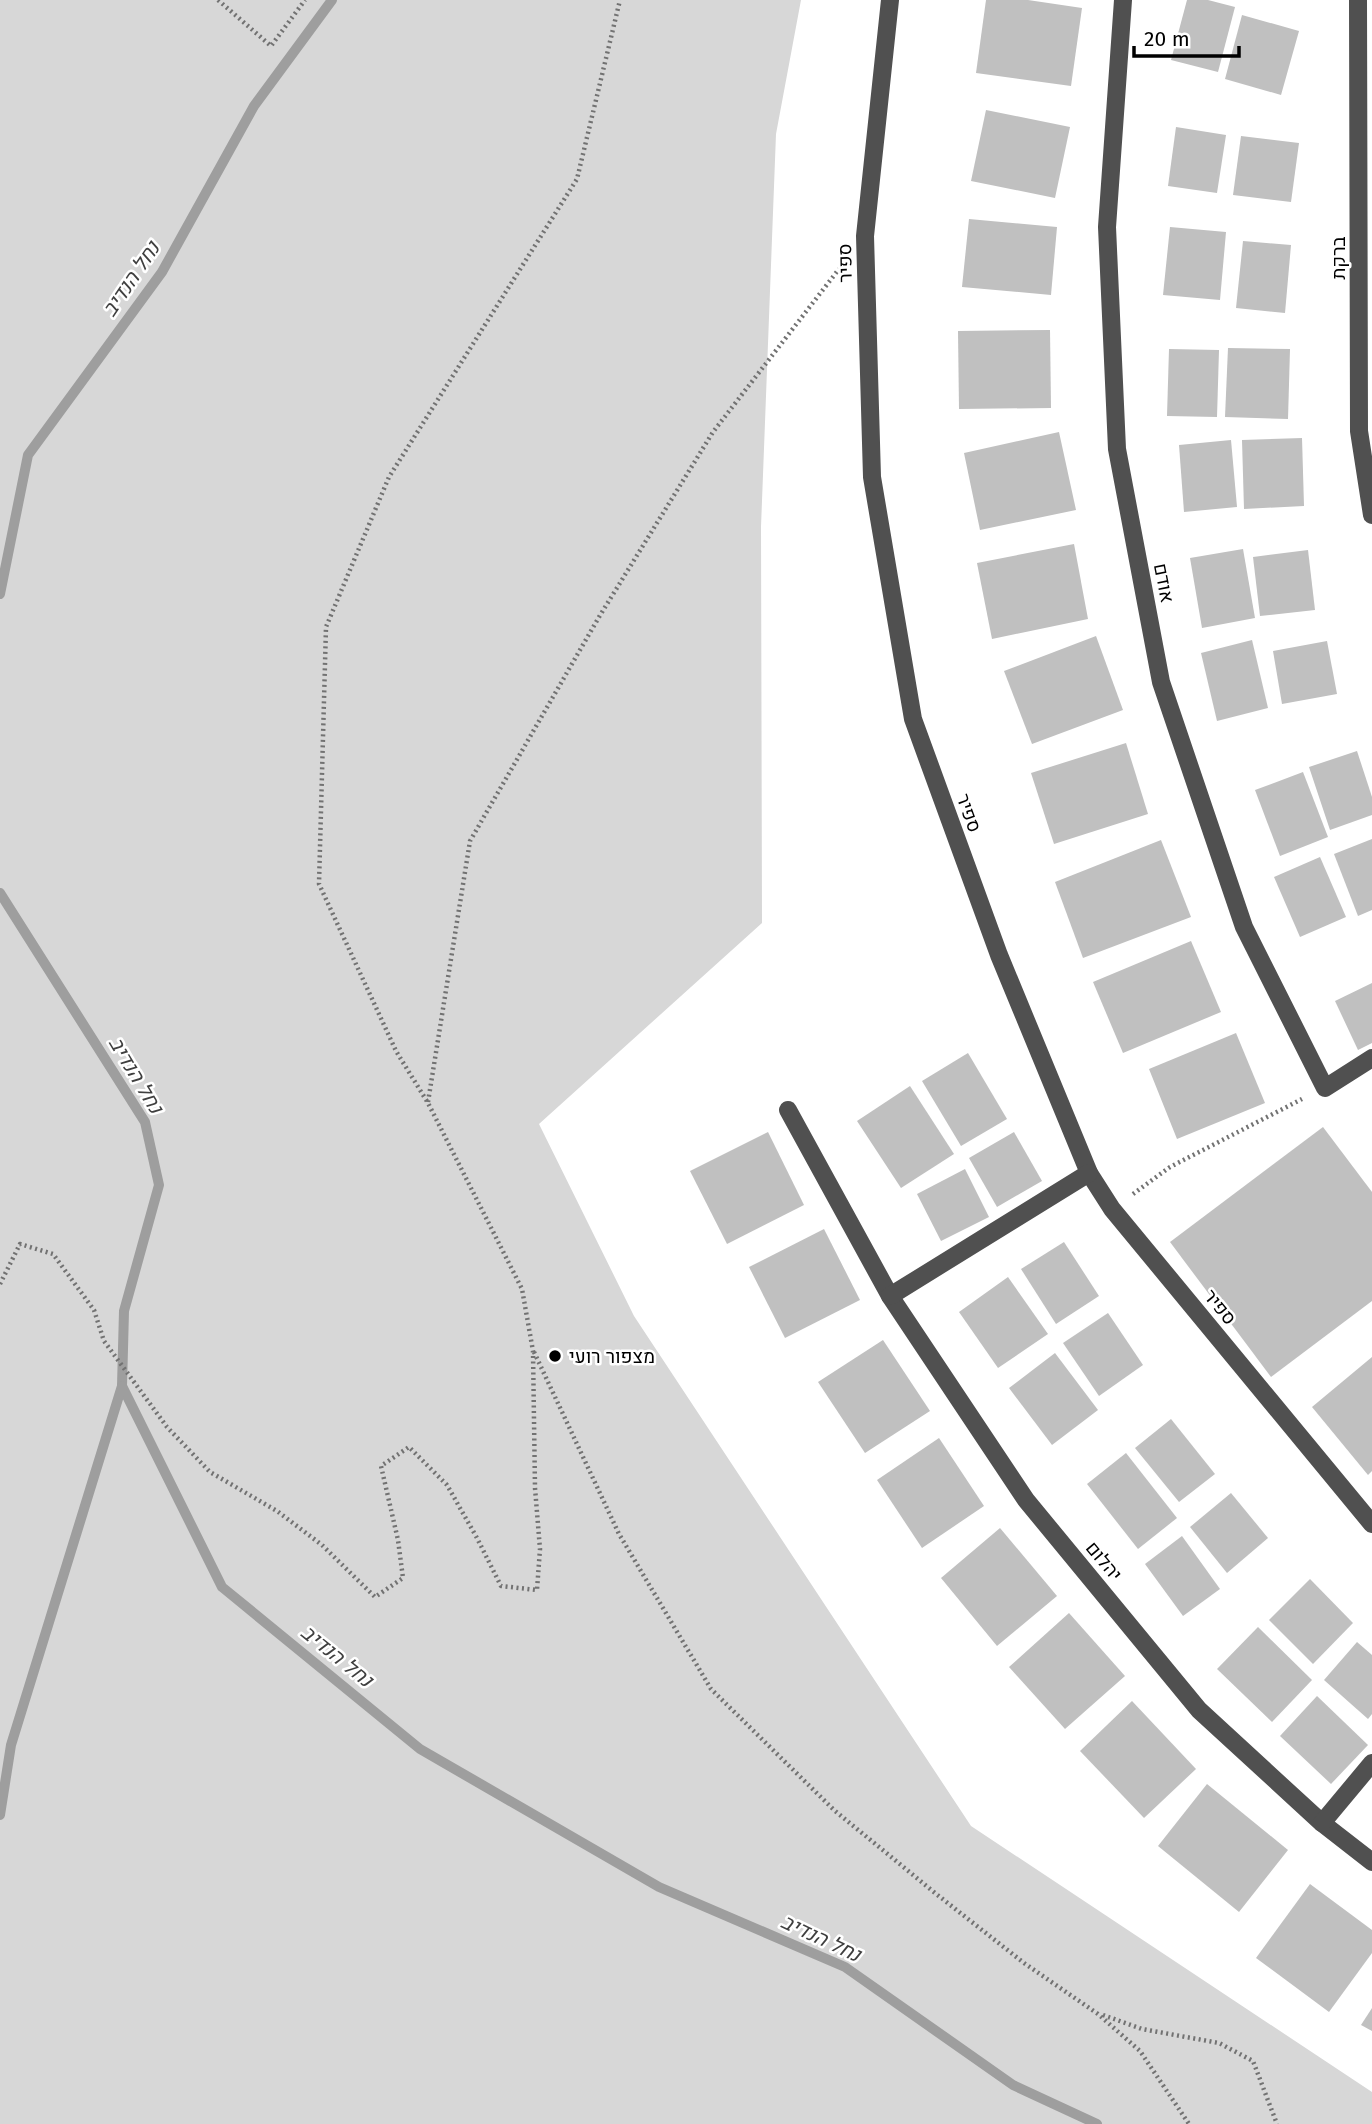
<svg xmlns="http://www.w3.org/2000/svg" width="1372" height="2124" viewBox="0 0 1372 2124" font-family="'Fira Sans',Heebo,sans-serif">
<rect width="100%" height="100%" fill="#fff"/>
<polygon fill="#d7d7d7" points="0,0 801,0 776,134 761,527 762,923 539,1124 634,1316 971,1826 1372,2092 1372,2124 0,2124"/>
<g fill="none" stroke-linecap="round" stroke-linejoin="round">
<g stroke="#9e9e9e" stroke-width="10">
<polyline points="0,594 28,455 162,272 254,106 332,0"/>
<polyline points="0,893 145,1122 159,1185 124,1311 122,1386 222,1587 420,1749 659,1887 845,1967 1013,2085 1097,2124"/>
<polyline points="0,1815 11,1745 122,1386"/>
</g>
</g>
<g fill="#c0c0c0">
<polygon points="986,0 1028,0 1082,8 1071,86 976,73"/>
<polygon points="1187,0 1208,0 1235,7 1218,72 1171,60"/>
<polygon points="1242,15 1299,31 1281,95 1225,79"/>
<polygon points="986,110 1070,127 1055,198 971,181"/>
<polygon points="1176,127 1226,135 1217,193 1168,186"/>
<polygon points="1241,136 1299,143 1291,202 1233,195"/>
<polygon points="969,219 1057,227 1051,295 962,287"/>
<polygon points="1170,227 1226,232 1220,300 1163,295"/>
<polygon points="1243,241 1291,245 1285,313 1236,308"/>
<polygon points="1050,330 1051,408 959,409 958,331"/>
<polygon points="1228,348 1290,349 1288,419 1225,417"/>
<polygon points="1169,349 1219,350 1217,417 1167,416"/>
<polygon points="1059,432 1076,510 980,530 964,453"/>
<polygon points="1302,438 1304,506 1244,509 1242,440"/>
<polygon points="1231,440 1237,507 1184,512 1179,445"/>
<polygon points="1074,544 1088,619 992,639 977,563"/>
<polygon points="1243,549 1255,618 1202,628 1190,558"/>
<polygon points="1308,550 1315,610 1260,616 1253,557"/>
<polygon points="1096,636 1123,710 1032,744 1004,671"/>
<polygon points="1252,640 1268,708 1217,721 1201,653"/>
<polygon points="1327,641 1337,694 1282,704 1273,651"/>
<polygon points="1126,743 1148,814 1054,844 1031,773"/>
<polygon points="1357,751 1372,797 1372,815 1330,830 1309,767"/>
<polygon points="1303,772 1328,837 1280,856 1255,790"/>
<polygon points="1372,839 1372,910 1358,916 1334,854"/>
<polygon points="1161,840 1191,917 1083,958 1055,882"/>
<polygon points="1320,857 1346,917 1300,937 1274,877"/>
<polygon points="1191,941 1221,1012 1123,1053 1093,982"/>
<polygon points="1372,983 1372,1043 1358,1050 1335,1001"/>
<polygon points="1236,1033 1265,1103 1177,1139 1149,1069"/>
<polygon points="968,1053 1007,1119 961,1146 922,1081"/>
<polygon points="910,1086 954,1154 901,1188 857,1121"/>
<polygon points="1323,1127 1372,1192 1372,1301 1271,1377 1170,1242"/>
<polygon points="768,1132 804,1205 727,1244 690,1171"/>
<polygon points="1014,1132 1042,1181 997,1207 969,1158"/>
<polygon points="965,1169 989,1217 941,1241 917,1194"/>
<polygon points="824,1229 860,1300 785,1338 749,1267"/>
<polygon points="1064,1242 1099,1296 1056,1324 1021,1269"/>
<polygon points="1008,1277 1048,1334 998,1368 959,1312"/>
<polygon points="1108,1313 1143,1365 1099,1396 1063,1343"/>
<polygon points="883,1340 930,1411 865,1453 818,1382"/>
<polygon points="1055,1353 1098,1410 1052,1445 1009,1388"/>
<polygon points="1372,1357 1372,1471 1368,1475 1312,1407"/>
<polygon points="1171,1419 1215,1474 1179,1502 1135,1448"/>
<polygon points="939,1438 984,1506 922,1548 877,1480"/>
<polygon points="1126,1453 1177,1518 1138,1549 1087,1484"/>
<polygon points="1231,1493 1268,1538 1227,1573 1190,1527"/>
<polygon points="1000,1528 1057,1596 997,1646 941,1578"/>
<polygon points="1182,1536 1220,1589 1183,1616 1145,1564"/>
<polygon points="1310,1579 1353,1623 1313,1664 1269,1620"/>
<polygon points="1069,1613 1125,1676 1065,1729 1009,1667"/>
<polygon points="1258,1627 1312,1680 1272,1722 1217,1669"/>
<polygon points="1357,1642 1372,1655 1372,1714 1368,1719 1324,1680"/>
<polygon points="1317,1696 1368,1745 1331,1784 1280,1736"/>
<polygon points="1132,1701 1196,1769 1144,1818 1080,1751"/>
<polygon points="1207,1784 1288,1850 1239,1912 1158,1846"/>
<polygon points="1310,1884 1372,1930 1372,1953 1329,2012 1256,1958"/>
<polygon points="1372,2008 1372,2031 1361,2025"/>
</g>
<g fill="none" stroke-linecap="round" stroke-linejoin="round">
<g stroke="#727272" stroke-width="4.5" stroke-dasharray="2 3.5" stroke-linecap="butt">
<polyline points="218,0 271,46 305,0"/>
<polyline points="428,1102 470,841 599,617 713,432 839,269"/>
<polyline points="1133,1194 1170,1167 1302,1099"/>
<polyline points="0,1284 20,1244 53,1254 94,1310 104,1341 167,1427 210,1472 277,1511 322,1545 375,1597 403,1578 398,1540 381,1466 409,1447 447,1485 477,1538 501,1586 537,1590 540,1549 535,1488 533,1351 522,1289 428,1103 396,1051 319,884 326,627 389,477 577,179 620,0"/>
<polyline points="534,1352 619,1534 711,1689 834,1810 935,1893 1024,1963 1098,2014 1140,2051 1189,2124"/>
<polyline points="1103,2015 1142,2029 1219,2043 1253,2061 1277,2124"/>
</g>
<g stroke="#505050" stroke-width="18">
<polyline points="890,0 865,236 872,477 913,719 999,955 1089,1173 1112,1209 1372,1524"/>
<polyline points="1123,0 1107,227 1117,449 1161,682 1244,927 1325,1088 1372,1058"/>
<polyline points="1358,0 1359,431 1372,515"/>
<polyline points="788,1110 890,1296 1026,1500 1199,1710 1322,1823 1372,1862"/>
<polyline points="890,1296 1089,1173"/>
<polyline points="1322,1823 1372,1763"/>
</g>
</g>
<circle fill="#000" stroke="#fff" stroke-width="2.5" cx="555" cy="1356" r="7"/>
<g text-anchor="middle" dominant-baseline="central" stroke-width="5" stroke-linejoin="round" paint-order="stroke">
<g font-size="19" fill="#000" stroke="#fff">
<text transform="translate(1338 258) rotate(-90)">ברקת</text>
<text transform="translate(845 263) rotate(-91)">ספיר</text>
<text transform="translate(1164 583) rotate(79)">אודם</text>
<text transform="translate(969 813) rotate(70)">ספיר</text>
<text transform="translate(1220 1307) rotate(51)">ספיר</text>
<text transform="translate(1104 1561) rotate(50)">יהלום</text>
</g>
<g font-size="19" fill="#000" stroke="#fff" text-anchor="start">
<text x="569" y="1356">מצפור רועי</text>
</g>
<g font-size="21" font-style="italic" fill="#3f3f3f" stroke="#fff">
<text transform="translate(131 279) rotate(-56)">נחל הנדיב</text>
<text transform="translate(136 1075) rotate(59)">נחל הנדיב</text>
<text transform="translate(337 1656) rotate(39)">נחל הנדיב</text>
<text transform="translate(821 1938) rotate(25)">נחל הנדיב</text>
</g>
</g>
<path d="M1134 46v10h105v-10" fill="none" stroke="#000000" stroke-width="3.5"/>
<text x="1144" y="46" font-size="21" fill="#000000" stroke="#ffffff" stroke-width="5" paint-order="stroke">20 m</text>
</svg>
